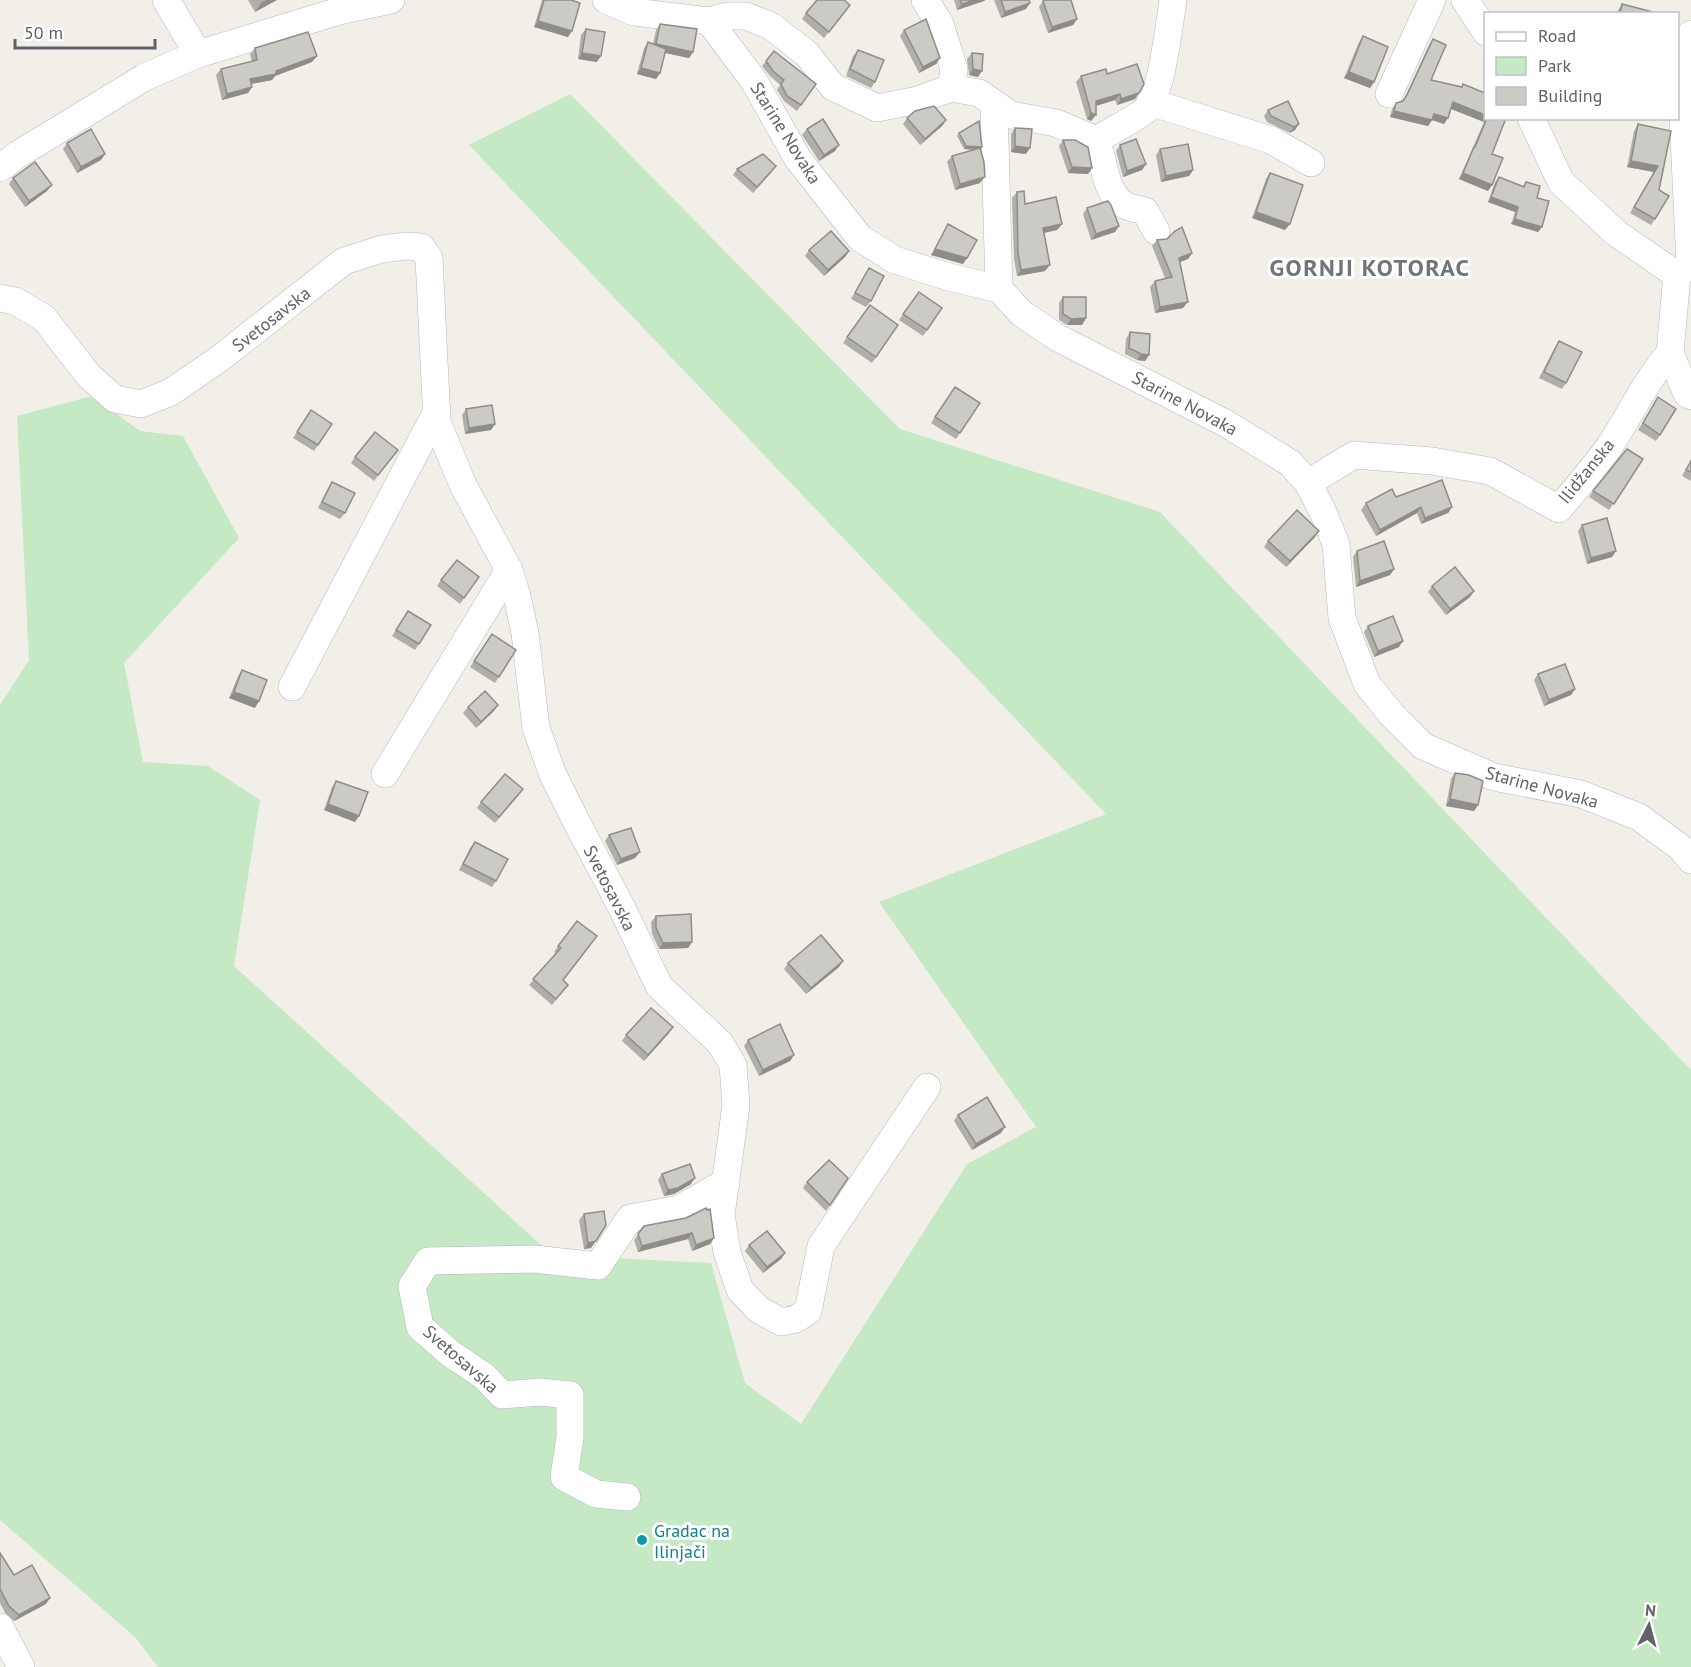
<svg xmlns="http://www.w3.org/2000/svg" width="1691" height="1667" viewBox="0 0 1691 1667" font-family="'PT Sans',sans-serif">
<rect width="100%" height="100%" fill="#f1efe8"/>
<polygon fill="#c5e8c5" points="570,94 900,429 1160,512 1691,1070 1691,1667 158,1667 135,1637 0,1520 0,705 29,660 17,416 92,396 140,431 183,436 239,538 124,663 143,762 208,766 260,800 234,966 552,1255 711,1263 745,1383 801,1424 967,1164 1036,1127 879,902 1106,814 469,145"/>
<g fill="none" stroke-linecap="round" stroke-linejoin="round">
<g stroke="#b5b8bc" stroke-width="28">
<g id="minor">
<polyline points="166,0 198,54"/>
<path d="M606,0L634,12L709,21L727,16H746L771,26L807,54L833,87L877,108L918,100L951,88L979,93L1011,115L1056,123L1096,140C1107,133 1141,116 1148,108C1161,94 1170,21 1173,0"/>
<polyline points="925,0 940,24 954,69 951,88"/>
<polyline points="1465,0 1486,32"/>
<polyline points="709,21 754,81 798,159 860,238 895,260 949,277 999,289 1021,313 1058,338 1225,423 1290,463 1308,483 1323,512 1336,544 1342,618 1367,684 1392,715 1423,746 1494,777 1581,794 1639,817 1681,848 1691,860"/>
<polyline points="1389,94 1432,0"/>
<polyline points="1150,102 1271,140 1311,163"/>
<polyline points="994,105 999,289"/>
<polyline points="1531,118 1561,182 1616,233 1677,275 1670,353 1687,394 1691,396"/>
<path d="M1096,140C1105,160 1103,189 1123,204C1128,208 1139,209 1145,211L1156,231"/>
<polyline points="0,168 17,155 145,77 198,54 339,11 391,0"/>
<polyline points="1677,275 1690,265 1682,93 1691,34"/>
<polyline points="0,298 15,301 44,318 89,376 115,399 141,404 171,392 219,359 344,261 382,249 406,246 421,247 429,258 437,422 463,485 509,570 517,596 525,633 536,728 553,775 575,819 624,912 659,986 720,1043 733,1065 736,1105 721,1215 727,1252 740,1290 758,1309 781,1322 796,1319 808,1311 821,1246 927,1087"/>
<path d="M1308,483L1354,455L1432,461L1490,471L1559,509C1576,488 1594,468 1609,447C1630,416 1645,381 1670,353"/>
<polyline points="292,687 437,411"/>
<polyline points="385,774 509,570"/>
<polyline points="627,1497 596,1494 564,1477 570,1437 570,1395 540,1392 502,1395 484,1376 451,1354 420,1327 412,1286 428,1261 534,1259 598,1266 630,1218 679,1209 726,1182"/>
<polyline points="0,1627 21,1667"/>
</g>
</g>
<use href="#minor" stroke="#fff" stroke-width="27"/>
</g>
<g fill="#afaea9">
<polygon points="248,0 277,0 255,12"/>
<polygon points="542,0 571,0 568,37 534,27"/>
<polygon points="954,0 985,0 984,1 957,10"/>
<polygon points="994,0 1029,0 1026,9 1001,18"/>
<polygon points="1043,1 1077,19 1073,25 1048,33 1039,7"/>
<polygon points="1622,4 1653,14 1617,14 1618,10"/>
<polygon points="846,11 824,38 802,19 806,13"/>
<polygon points="660,24 693,52 689,58 665,53 660,73 656,79 637,74 644,48 648,42 653,44 656,30"/>
<polygon points="586,29 597,62 578,59 581,35"/>
<polygon points="904,30 940,58 936,64 919,73 900,36"/>
<polygon points="1363,36 1374,82 1370,88 1344,78 1359,42"/>
<polygon points="1433,39 1431,80 1462,87 1463,84 1485,118 1506,118 1492,154 1492,185 1488,191 1459,179 1484,122 1451,109 1444,124 1432,120 1428,126 1390,117 1392,109 1396,103 1403,101 1404,99 1429,45"/>
<polygon points="255,48 317,56 312,62 275,76 272,80 251,84 252,87 248,93 222,100 216,75 221,69 252,62 250,54"/>
<polygon points="858,50 875,82 871,88 846,76 853,56"/>
<polygon points="774,51 816,84 797,111 784,101 777,90 780,85 770,76 762,66"/>
<polygon points="972,53 978,77 969,75 967,59"/>
<polygon points="1107,74 1135,99 1117,105 1115,100 1096,106 1091,121 1087,119 1076,82 1081,76"/>
<polygon points="1288,101 1295,130 1290,133 1267,122 1264,116 1268,110"/>
<polygon points="907,118 946,120 942,126 920,145 903,124"/>
<polygon points="1638,124 1671,131 1659,190 1655,219 1651,225 1630,213 1654,172 1627,167 1634,131"/>
<polygon points="1015,128 1026,154 1011,152 1011,134"/>
<polygon points="807,129 835,151 819,161 802,135"/>
<polygon points="959,133 980,149 980,183 955,190 947,162 952,156 976,150 964,149 957,136"/>
<polygon points="1063,140 1092,168 1088,174 1068,173 1059,146"/>
<polygon points="67,143 105,154 101,160 77,173 63,149"/>
<polygon points="1120,145 1146,164 1142,170 1123,177 1116,151"/>
<polygon points="1160,149 1193,170 1189,176 1161,182 1156,155"/>
<polygon points="737,169 772,172 753,193 733,175"/>
<polygon points="1270,173 1285,230 1252,218 1266,179"/>
<polygon points="1499,177 1523,186 1526,182 1537,198 1542,227 1538,232 1511,224 1515,212 1488,202 1495,182"/>
<polygon points="13,178 47,191 25,207 9,184"/>
<polygon points="1017,192 1025,204 1062,224 1057,230 1044,233 1045,271 1017,276 1014,259 1012,198"/>
<polygon points="1087,208 1119,226 1115,232 1091,240 1083,214"/>
<polygon points="948,224 963,264 931,255"/>
<polygon points="1157,240 1192,253 1188,259 1180,262 1183,308 1155,313 1150,287 1155,281 1165,278 1152,246"/>
<polygon points="809,250 849,251 845,257 824,276 805,256"/>
<polygon points="869,268 871,301 866,307 851,299"/>
<polygon points="919,292 942,308 923,336 899,320"/>
<polygon points="1063,297 1086,318 1082,325 1067,325 1059,320 1059,303"/>
<polygon points="870,305 898,325 872,363 843,343"/>
<polygon points="1130,332 1149,355 1145,361 1137,360 1125,354 1126,339"/>
<polygon points="1559,341 1566,383 1562,389 1539,378 1555,347"/>
<polygon points="955,387 960,433 956,439 931,423"/>
<polygon points="1658,397 1660,435 1656,441 1638,430"/>
<polygon points="466,409 495,424 491,430 465,434 462,415"/>
<polygon points="311,410 332,424 314,451 293,438"/>
<polygon points="398,450 374,481 351,463 355,457"/>
<polygon points="1643,459 1609,510 1589,497 1593,491"/>
<polygon points="1691,460 1691,481 1682,476"/>
<polygon points="332,482 345,513 340,519 318,508 328,488"/>
<polygon points="1396,497 1452,507 1448,513 1421,524 1417,513 1376,536 1361,510 1366,503"/>
<polygon points="1582,525 1616,551 1612,557 1587,564 1578,531"/>
<polygon points="1315,537 1286,567 1264,547 1268,541"/>
<polygon points="1357,551 1394,569 1390,575 1356,587 1353,557"/>
<polygon points="479,577 460,604 437,586 441,580"/>
<polygon points="1432,586 1474,591 1470,597 1446,615 1428,592"/>
<polygon points="408,611 419,644 415,650 392,636"/>
<polygon points="1368,626 1399,647 1374,657 1364,632"/>
<polygon points="492,634 516,650 495,683 470,667"/>
<polygon points="242,670 255,708 229,698 238,676"/>
<polygon points="1538,674 1575,689 1571,695 1544,706 1534,680"/>
<polygon points="468,707 494,711 476,728 463,713"/>
<polygon points="1455,773 1478,805 1474,811 1446,806 1451,779"/>
<polygon points="336,781 355,822 324,810 332,787"/>
<polygon points="519,795 495,823 477,808 481,802"/>
<polygon points="609,835 635,858 617,865 605,841"/>
<polygon points="475,842 496,881 492,887 459,870 470,848"/>
<polygon points="656,916 692,942 688,948 659,949 652,934 651,922"/>
<polygon points="577,921 563,981 568,985 552,1005 529,985 556,953 554,952"/>
<polygon points="843,961 839,967 806,994 784,969 788,963"/>
<polygon points="669,1033 644,1061 622,1041 626,1035"/>
<polygon points="748,1040 794,1055 790,1061 759,1076 744,1046"/>
<polygon points="958,1115 1001,1133 972,1150 954,1121"/>
<polygon points="662,1174 691,1184 674,1194 664,1196 658,1180"/>
<polygon points="848,1178 826,1211 803,1188 807,1182"/>
<polygon points="584,1214 591,1248 584,1249 579,1220"/>
<polygon points="686,1218 714,1238 710,1244 692,1251 688,1239 638,1252 634,1240 644,1226"/>
<polygon points="749,1245 785,1253 781,1259 763,1273 745,1251"/>
<polygon points="0,1553 14,1575 46,1604 14,1621 5,1613 0,1603"/>
</g>
<g fill="#8f8d8a">
<polygon points="266,0 277,0 255,12 261,3"/>
<polygon points="974,0 985,0 984,1 957,10 962,4"/>
<polygon points="1030,3 1026,9 1001,18 1005,12"/>
<polygon points="1077,19 1073,25 1048,33 1052,27"/>
<polygon points="538,21 572,31 568,37 534,27"/>
<polygon points="656,44 693,52 689,58 652,50"/>
<polygon points="582,53 601,56 597,62 578,59"/>
<polygon points="317,56 312,62 275,76 272,80 246,85 250,79 276,71"/>
<polygon points="940,58 936,64 919,73 923,67"/>
<polygon points="641,68 660,73 656,79 637,74"/>
<polygon points="973,69 982,71 978,77 969,75"/>
<polygon points="1349,72 1374,82 1370,88 1344,78"/>
<polygon points="252,87 248,93 222,100 227,94"/>
<polygon points="1139,93 1135,99 1117,105 1121,99"/>
<polygon points="1120,94 1115,100 1092,107 1096,101"/>
<polygon points="1453,102 1485,115 1486,118 1484,122 1449,108"/>
<polygon points="1394,111 1434,114 1448,118 1444,124 1432,120 1428,126 1390,117"/>
<polygon points="1091,113 1096,115 1091,121 1087,119"/>
<polygon points="946,120 942,126 920,145 925,139"/>
<polygon points="1299,124 1295,130 1290,133 1294,127"/>
<polygon points="839,145 835,151 819,161 824,155"/>
<polygon points="966,146 982,147 979,150 964,149"/>
<polygon points="1015,146 1030,148 1026,154 1011,152"/>
<polygon points="105,154 101,160 77,173 81,167"/>
<polygon points="1631,161 1658,166 1654,172 1627,167"/>
<polygon points="1146,164 1142,170 1123,177 1127,171"/>
<polygon points="1072,167 1092,168 1088,174 1068,173"/>
<polygon points="1193,170 1189,176 1161,182 1166,176"/>
<polygon points="1463,173 1492,185 1488,191 1459,179"/>
<polygon points="985,177 980,183 955,190 960,184"/>
<polygon points="52,185 47,191 25,207 29,201"/>
<polygon points="1491,197 1518,207 1515,212 1488,202"/>
<polygon points="1256,212 1290,224 1285,230 1252,218"/>
<polygon points="1515,219 1542,227 1538,232 1511,224"/>
<polygon points="1062,224 1057,230 1038,234 1043,228"/>
<polygon points="1119,226 1115,232 1091,240 1096,234"/>
<polygon points="935,249 967,258 963,264 931,255"/>
<polygon points="849,251 845,257 824,276 828,270"/>
<polygon points="1192,253 1188,259 1175,264 1179,258"/>
<polygon points="1050,265 1045,271 1017,276 1021,270"/>
<polygon points="1188,302 1183,308 1155,313 1160,307"/>
<polygon points="1086,318 1082,325 1067,325 1071,319"/>
<polygon points="1141,354 1149,355 1145,361 1137,360"/>
<polygon points="495,424 491,430 465,434 469,428"/>
<polygon points="1421,507 1417,513 1376,536 1380,530"/>
<polygon points="1452,507 1448,513 1421,524 1425,518"/>
<polygon points="1319,531 1315,537 1286,567 1290,561"/>
<polygon points="1616,551 1612,557 1587,564 1591,558"/>
<polygon points="1394,569 1390,575 1356,587 1360,581"/>
<polygon points="1474,591 1470,597 1446,615 1450,609"/>
<polygon points="1403,641 1399,647 1374,657 1378,651"/>
<polygon points="1575,689 1571,695 1544,706 1549,700"/>
<polygon points="234,692 259,701 255,708 229,698"/>
<polygon points="498,705 494,711 476,728 481,722"/>
<polygon points="1450,799 1478,805 1474,811 1446,806"/>
<polygon points="328,804 359,816 355,822 324,810"/>
<polygon points="640,852 635,858 617,865 621,859"/>
<polygon points="692,942 688,948 659,949 663,943"/>
<polygon points="843,961 839,967 806,994 811,988"/>
<polygon points="673,1027 669,1033 644,1061 648,1055"/>
<polygon points="794,1055 790,1061 759,1076 763,1070"/>
<polygon points="1005,1127 1001,1133 972,1150 976,1144"/>
<polygon points="695,1178 691,1184 674,1194 664,1196 668,1190"/>
<polygon points="692,1233 688,1239 638,1252 642,1246"/>
<polygon points="714,1238 710,1244 692,1251 696,1245"/>
<polygon points="596,1241 591,1248 584,1249 588,1243"/>
<polygon points="785,1253 781,1259 763,1273 767,1267"/>
<polygon points="50,1598 46,1604 14,1621 19,1615"/>
</g>
<g fill="#cccac5" stroke="#8f8d8a" stroke-width="1.5">
<polygon points="544,0 571,0 580,3 572,31 538,21"/>
<polygon points="817,0 844,0 850,5 829,32 806,13"/>
<polygon points="960,0 974,0 962,4"/>
<polygon points="1001,0 1029,0 1030,3 1005,12"/>
<polygon points="1044,0 1071,0 1077,19 1052,27 1043,1"/>
<polygon points="1622,4 1653,12 1653,14 1620,14"/>
<polygon points="926,19 940,58 923,67 904,30"/>
<polygon points="660,24 697,29 693,52 656,44"/>
<polygon points="586,29 605,32 601,56 582,53"/>
<polygon points="308,32 317,56 276,71 276,74 250,79 252,87 227,94 221,69 257,60 255,48"/>
<polygon points="1363,36 1388,47 1374,82 1349,72"/>
<polygon points="1433,39 1446,45 1431,80 1462,87 1463,84 1485,93 1485,115 1453,102 1448,118 1434,114 1432,120 1394,111 1396,103 1403,101 1407,95"/>
<polygon points="648,42 666,49 660,73 641,68"/>
<polygon points="858,50 884,60 875,82 850,69"/>
<polygon points="774,51 816,84 801,105 787,96 781,84 784,80 773,71 766,61"/>
<polygon points="972,53 983,54 982,71 973,69"/>
<polygon points="1137,64 1144,84 1139,93 1121,99 1120,94 1096,101 1096,115 1091,113 1081,76 1106,69 1107,74"/>
<polygon points="1288,101 1299,124 1294,127 1271,116 1268,110"/>
<polygon points="934,106 946,120 925,139 907,118 915,111"/>
<polygon points="1487,118 1506,118 1492,154 1503,158 1492,185 1463,173 1474,147 1475,147"/>
<polygon points="823,119 839,145 824,155 807,129"/>
<polygon points="979,121 982,147 966,146 959,133"/>
<polygon points="1638,124 1671,131 1659,190 1669,196 1655,219 1634,207 1658,166 1631,161"/>
<polygon points="1015,128 1032,129 1030,148 1015,146"/>
<polygon points="91,129 105,154 81,167 67,143"/>
<polygon points="1136,139 1146,164 1127,171 1120,145"/>
<polygon points="1063,140 1075,140 1088,147 1092,168 1072,167"/>
<polygon points="1188,144 1193,170 1166,176 1160,149"/>
<polygon points="980,148 984,162 985,177 960,184 952,156"/>
<polygon points="763,154 776,166 757,187 737,169"/>
<polygon points="35,162 52,185 29,201 13,178"/>
<polygon points="1270,173 1303,185 1290,224 1256,212"/>
<polygon points="1499,177 1524,187 1526,182 1540,186 1537,198 1549,201 1542,227 1515,219 1518,207 1491,197"/>
<polygon points="1024,191 1025,204 1056,197 1062,224 1043,228 1050,265 1021,270 1018,253 1017,192"/>
<polygon points="1108,201 1111,205 1119,226 1096,234 1087,208"/>
<polygon points="948,224 977,240 967,258 935,249"/>
<polygon points="1182,227 1192,253 1179,258 1188,302 1160,307 1155,281 1172,277 1157,240 1167,239 1175,231"/>
<polygon points="831,231 849,251 828,270 809,250"/>
<polygon points="869,268 884,276 871,301 855,293"/>
<polygon points="919,292 942,308 927,330 903,314"/>
<polygon points="1063,297 1086,297 1086,318 1071,319 1063,314"/>
<polygon points="870,305 898,325 876,357 847,337"/>
<polygon points="1130,332 1150,334 1149,355 1141,354 1129,348"/>
<polygon points="1559,341 1582,352 1566,383 1544,372"/>
<polygon points="955,387 980,403 960,433 935,417"/>
<polygon points="1658,397 1676,409 1660,435 1643,423"/>
<polygon points="492,405 495,424 469,428 466,409"/>
<polygon points="311,410 332,424 318,445 297,432"/>
<polygon points="375,432 398,450 378,475 355,457"/>
<polygon points="1627,449 1643,459 1614,504 1593,491"/>
<polygon points="1691,461 1691,472 1686,470"/>
<polygon points="1442,480 1452,507 1425,518 1421,507 1380,530 1366,503 1392,489 1396,497"/>
<polygon points="332,482 355,493 345,513 322,502"/>
<polygon points="1297,510 1319,531 1290,561 1268,541"/>
<polygon points="1607,518 1616,551 1591,558 1582,525"/>
<polygon points="1384,541 1394,569 1360,581 1357,551"/>
<polygon points="457,560 479,577 464,598 441,580"/>
<polygon points="1455,567 1474,591 1450,609 1432,586"/>
<polygon points="408,611 431,625 419,644 396,630"/>
<polygon points="1393,616 1403,641 1378,651 1368,626"/>
<polygon points="492,634 516,650 499,677 474,661"/>
<polygon points="1565,664 1575,689 1549,700 1538,674"/>
<polygon points="242,670 267,680 259,701 234,692"/>
<polygon points="485,691 498,705 481,722 468,707"/>
<polygon points="1455,773 1469,775 1483,781 1478,805 1450,799"/>
<polygon points="505,774 523,789 499,817 481,802"/>
<polygon points="336,781 368,792 359,816 328,804"/>
<polygon points="631,828 640,852 621,859 609,835"/>
<polygon points="475,842 508,859 496,881 463,864"/>
<polygon points="691,914 692,942 663,943 656,928 656,916"/>
<polygon points="577,921 597,936 563,980 568,985 556,999 533,979 561,948 558,946"/>
<polygon points="821,935 843,961 811,988 788,963"/>
<polygon points="651,1008 673,1027 648,1055 626,1035"/>
<polygon points="780,1024 794,1055 763,1070 748,1040"/>
<polygon points="987,1097 1005,1127 976,1144 958,1115"/>
<polygon points="829,1160 848,1178 830,1205 807,1182"/>
<polygon points="690,1164 695,1178 678,1188 668,1190 662,1174"/>
<polygon points="706,1208 707,1210 710,1209 714,1238 696,1245 692,1233 642,1246 638,1234 644,1226 686,1218"/>
<polygon points="604,1211 606,1225 596,1241 588,1243 584,1214"/>
<polygon points="767,1231 785,1253 767,1267 749,1245"/>
<polygon points="0,1553 14,1575 32,1565 50,1598 19,1615 9,1606 0,1589"/>
</g>
<circle fill="#0f9aa8" stroke="#fff" stroke-width="2" cx="642" cy="1540" r="6"/>
<g text-anchor="middle" dominant-baseline="central" stroke-width="6" stroke-linejoin="round" paint-order="stroke">
<g font-size="18" fill="#5f6368" stroke="#fff">
<text transform="translate(786 133) rotate(58)">Starine Novaka</text>
<text transform="translate(271 319) rotate(-38)">Svetosavska</text>
<text transform="translate(1185 403) rotate(28)">Starine Novaka</text>
<text transform="translate(1586 471) rotate(-51)">Ilidžanska</text>
<text transform="translate(1542 787) rotate(15)">Starine Novaka</text>
<text transform="translate(610 888) rotate(63)">Svetosavska</text>
<text transform="translate(461 1359) rotate(41)">Svetosavska</text>
</g>
<g font-size="18" fill="#0d838f" stroke="#fff" text-anchor="start">
<text x="654" y="1530">Gradac na<tspan x="654" dy="21">Ilinjači</tspan></text>
</g>
<g font-size="24" font-weight="bold" letter-spacing="1.5" fill="#70757a" stroke="#fff">
<text x="1370" y="267">GORNJI KOTORAC</text>
</g>
</g>
<rect x="1484" y="12" width="195" height="108" fill="#ffffff" stroke="#bfc1c3" stroke-width="1.5"/>
<rect x="1496" y="32" width="30" height="9" fill="#ffffff" stroke="#bfc1c3" stroke-width="1.5"/>
<text x="1538" y="42" font-size="18" fill="#5f6368">Road</text>
<rect x="1496" y="57" width="30" height="18" fill="#c5e8c5" stroke="#bfc1c3" stroke-width="1.5"/>
<text x="1538" y="72" font-size="18" fill="#5f6368">Park</text>
<rect x="1496" y="87" width="30" height="18" fill="#cccac5" stroke="#bfc1c3" stroke-width="1.5"/>
<text x="1538" y="102" font-size="18" fill="#5f6368">Building</text>
<g transform="translate(1649 1625) rotate(6)" stroke="#ffffff" stroke-width="4.5" paint-order="stroke">
<path d="M0-4.5L10 22L0 15L-10 22Z" fill="#5f6368"/>
<text y="-9" font-size="16" font-weight="bold" text-anchor="middle" fill="#5f6368">N</text>
</g>
<path d="M15 39v9h140v-9" fill="none" stroke="#5f6368" stroke-width="3"/>
<text x="24" y="39" font-size="18" fill="#5f6368" stroke="#ffffff" stroke-width="4.5" paint-order="stroke">50 m</text>
</svg>
